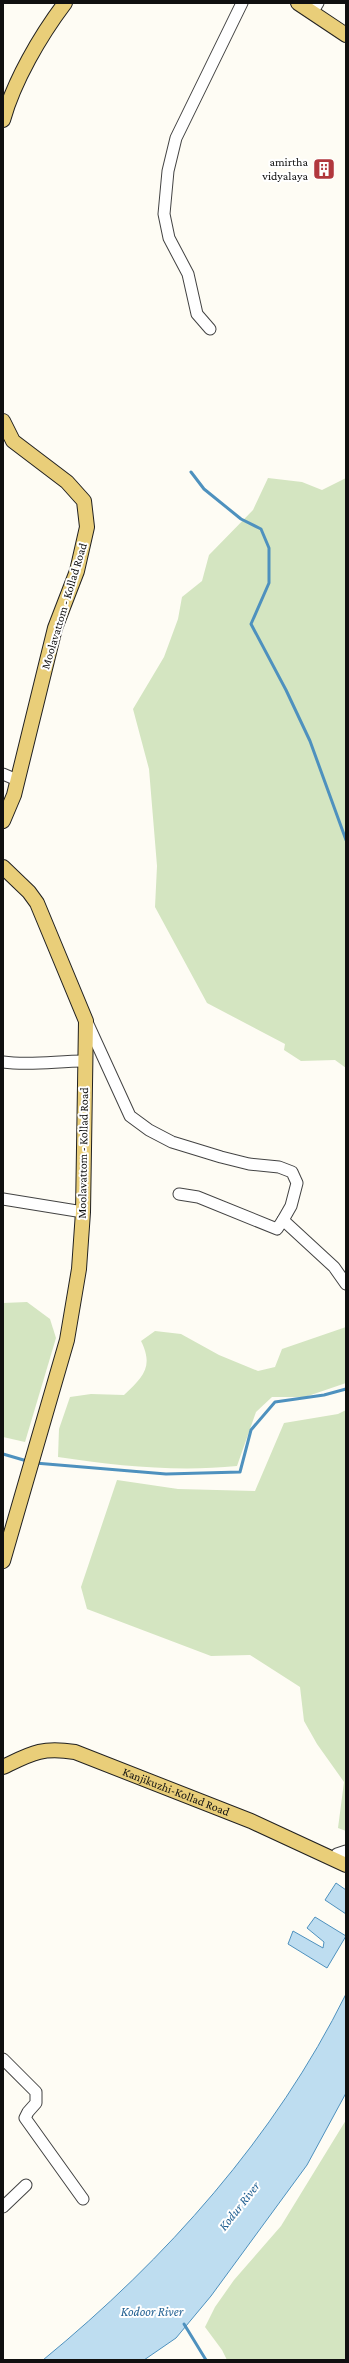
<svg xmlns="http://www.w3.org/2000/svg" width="349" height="2363" viewBox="0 0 349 2363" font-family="'Crimson Pro',serif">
<rect width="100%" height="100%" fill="#fefcf4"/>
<g fill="#d4e5c1">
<polygon points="268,478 302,482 322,490 346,478 346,1068 335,1060 301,1061 284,1050 285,1044 207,1003 155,907 157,866 149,769 133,709 164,657 178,619 182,597 202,581 209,555 253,510"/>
<polygon points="27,1302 50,1319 56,1338 25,1442 3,1437 3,1303"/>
<path d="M346,1327V1383L305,1397H272L256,1412L237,1466C178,1472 117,1466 58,1457L59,1429L70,1397L91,1394L124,1395C143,1377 154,1367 141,1341L155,1331L181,1334L219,1355L258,1371L275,1367L282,1349Z"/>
<polygon points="346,1410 346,1831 338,1828 344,1782 317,1744 304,1721 300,1687 250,1655 211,1656 87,1609 81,1587 117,1480 178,1489 255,1491 284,1423 338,1414"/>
<polygon points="346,2120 346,2360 227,2360 222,2350 205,2327 215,2307 234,2280 281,2226"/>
</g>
<g fill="#beddf0" stroke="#4e91be">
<polygon points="336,1883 346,1890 346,1914 325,1900"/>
<polygon points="315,1917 346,1936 327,1968 288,1944 293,1931 323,1948 324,1942 307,1928"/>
<path d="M346,1994V2093L307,2165L211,2296L176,2338L144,2360H43C166,2259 275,2137 346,1994Z"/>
</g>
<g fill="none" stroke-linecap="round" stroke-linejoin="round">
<g stroke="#4e91be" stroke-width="3">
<polyline points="191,472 204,489 241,519 261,529 269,548 269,583 251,624 286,690 310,741 346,840"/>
<polyline points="3,1454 27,1461"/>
<polyline points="35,1463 166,1474 240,1472 251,1430 275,1402 324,1395 346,1389"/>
<polyline points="184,2324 206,2360"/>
</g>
<g stroke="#434343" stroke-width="13">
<g id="minor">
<polyline points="312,13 318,3"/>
<polyline points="210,329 197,314 188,274 169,238 164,214 168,171 176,138 242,3"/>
<polyline points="3,774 17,780"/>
<polyline points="87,1022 130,1116 149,1130 172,1142 221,1157 249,1164 279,1167 292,1172 297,1183 291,1206 283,1220 334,1267 346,1284"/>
<path d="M3,1062C30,1066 57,1061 84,1061"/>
<polyline points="179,1194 198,1197 277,1229 283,1220"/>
<polyline points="3,1199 83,1212"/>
<polyline points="336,1859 337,1854 346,1851"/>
<polyline points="3,2059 36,2092 36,2103 28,2112 25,2118 83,2199"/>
<polyline points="3,2207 26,2185"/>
</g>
</g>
<g stroke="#212121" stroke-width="16">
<g id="major">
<polyline points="298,3 346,35"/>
<path d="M3,120C14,81 40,36 65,3"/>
<polyline points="3,421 13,441 67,482 84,501 87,527 77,571 55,628 14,795 3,821"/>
<polyline points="3,867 29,892 37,903 86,1021 83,1212 79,1269 67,1340 3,1561"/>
<path id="s1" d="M3,1767C32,1753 41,1747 75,1752L251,1821L346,1865"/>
</g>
</g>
<use href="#minor" stroke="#fff" stroke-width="11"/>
<use href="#major" stroke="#e9ce79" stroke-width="14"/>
</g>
<defs>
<g id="building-square" transform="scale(1.15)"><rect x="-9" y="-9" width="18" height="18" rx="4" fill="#b1373d" stroke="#fff"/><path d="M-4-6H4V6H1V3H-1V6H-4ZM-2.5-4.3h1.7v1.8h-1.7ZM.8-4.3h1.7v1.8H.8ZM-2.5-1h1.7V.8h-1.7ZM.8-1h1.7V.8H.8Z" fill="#fff"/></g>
</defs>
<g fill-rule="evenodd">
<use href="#building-square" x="324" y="169"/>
</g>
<g text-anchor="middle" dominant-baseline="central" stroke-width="4" stroke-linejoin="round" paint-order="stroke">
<g font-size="12" fill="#101010" stroke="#fff" text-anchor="end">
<text x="308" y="162">amirtha<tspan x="308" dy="14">vidyalaya</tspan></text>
</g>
<g font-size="12" fill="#101010" stroke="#fff">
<text transform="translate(64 606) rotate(-73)">Moolavattom - Kollad Road</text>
<text transform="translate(83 1153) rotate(-89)">Moolavattom - Kollad Road</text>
<text stroke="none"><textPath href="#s1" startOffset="184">Kanjikuzhi-Kollad Road</textPath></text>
</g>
<g font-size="13" font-style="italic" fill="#276494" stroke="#fff">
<text transform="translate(239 2206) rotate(-52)">Kodur River</text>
<text x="152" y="2311">Kodoor River</text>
</g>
</g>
<rect width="349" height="2363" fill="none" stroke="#101010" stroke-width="8"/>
</svg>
